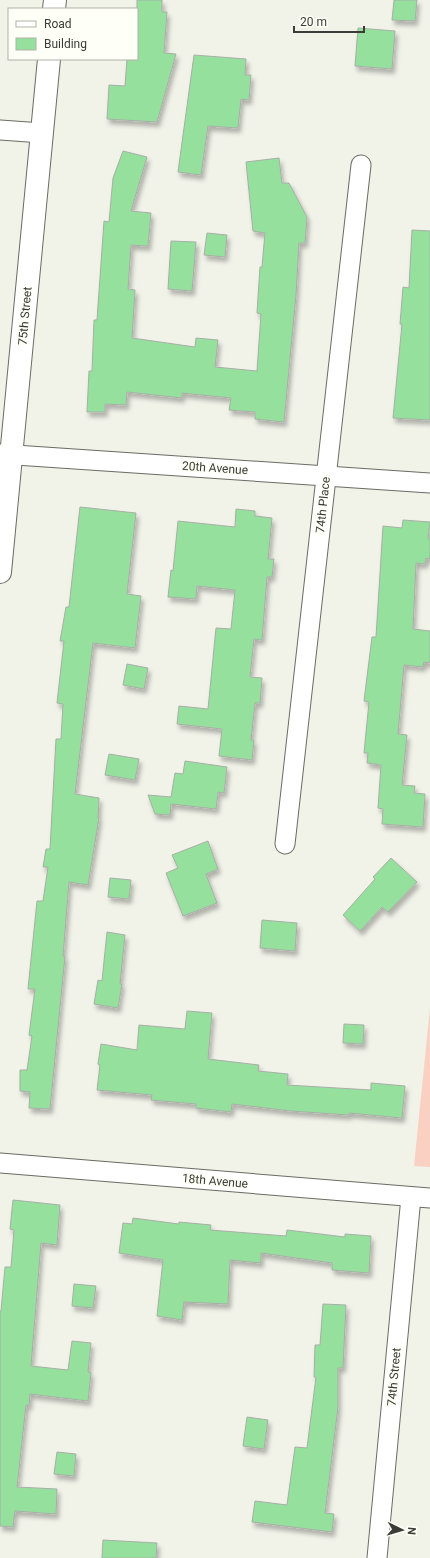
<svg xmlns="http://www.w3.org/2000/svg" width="430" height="1558" viewBox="0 0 430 1558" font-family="Roboto,sans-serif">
<defs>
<filter id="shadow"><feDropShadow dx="2.5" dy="4.5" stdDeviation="2" flood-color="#0004"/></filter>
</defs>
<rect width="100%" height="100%" fill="#f1f2e8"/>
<polygon fill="#f9d0c1" points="430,1008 430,1167 414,1166"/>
<g fill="#95e09c" stroke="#a7afa8" filter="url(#shadow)">
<polygon points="137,0 162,0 162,12 167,12 164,53 176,54 157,122 107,119 109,85 125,86 127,59 137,59"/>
<polygon points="394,0 417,0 415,21 392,20"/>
<polygon points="358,28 395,31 392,69 355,66"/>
<polygon points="194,55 246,59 245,75 251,75 249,100 241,99 238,128 208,126 201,175 178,172"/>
<polygon points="123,151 147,157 131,211 151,213 148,246 131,245 128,289 135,290 132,338 195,347 196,338 218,340 215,367 257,371 261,314 257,313 260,267 262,267 265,233 253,231 246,162 279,158 282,183 289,183 307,217 305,243 299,243 296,295 284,422 255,419 255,412 229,410 231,398 182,393 182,398 127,392 126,405 105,404 105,412 87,412 89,371 92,371 94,320 97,320 104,221 109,222 113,178"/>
<polygon points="412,230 430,231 430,420 393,418 402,324 400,324 403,287 409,288"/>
<polygon points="207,233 227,235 225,257 204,255"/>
<polygon points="171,241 196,242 192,291 168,289"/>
<polygon points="80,507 136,513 127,594 141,596 135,648 93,643 75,794 99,798 98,818 99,818 88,885 69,882 63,956 65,956 50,1109 29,1108 30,1092 20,1091 20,1070 27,1070 32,1036 29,1035 35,989 28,989 37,901 43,901 48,867 43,867 46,849 50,849 56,739 61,739 63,704 57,703 64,641 60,641 66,607 69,607"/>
<polygon points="236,509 255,511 255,516 272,518 268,559 274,559 272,577 267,577 262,640 254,639 250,677 262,678 260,703 255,703 251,740 254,740 252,760 219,756 222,729 177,724 179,706 208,709 216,628 231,629 235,590 197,586 196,599 168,597 171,570 173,571 178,521 235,527"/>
<polygon points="403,520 430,522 428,538 430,539 430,559 426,558 425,564 416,563 413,629 430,631 430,663 424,662 423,667 404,665 398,734 407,735 402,785 415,786 414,793 425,794 423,827 382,824 383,809 378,808 381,765 367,763 368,753 364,753 369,702 364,701 372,637 376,637 383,526 402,528"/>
<polygon points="127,664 148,668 144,689 123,685"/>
<polygon points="109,754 139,759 135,780 105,775"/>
<polygon points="185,761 227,767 224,793 218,792 216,809 171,804 170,815 155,814 148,795 171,797 175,773 183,774"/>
<polygon points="208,841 218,869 206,874 217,903 183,916 166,873 178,868 172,855"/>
<polygon points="391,858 417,882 388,912 382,907 360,931 343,915 375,879 373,877"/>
<polygon points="110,878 131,880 129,899 108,897"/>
<polygon points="262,920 297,923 295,951 260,948"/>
<polygon points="107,932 125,935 120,984 122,984 118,1008 94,1004 98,980 102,981"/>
<polygon points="187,1011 212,1013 208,1059 259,1065 258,1071 288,1074 287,1085 371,1090 371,1083 405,1086 402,1118 349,1113 349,1115 291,1111 232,1104 231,1112 196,1108 196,1104 151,1100 152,1095 97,1090 100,1065 98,1064 101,1044 137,1050 139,1025 185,1029"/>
<polygon points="344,1024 364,1025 363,1044 343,1043"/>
<polygon points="13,1200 60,1205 57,1245 41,1243 31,1366 68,1370 72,1341 91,1343 88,1372 91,1373 88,1401 30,1394 29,1406 26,1405 17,1487 57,1489 56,1514 15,1511 13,1527 0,1526 0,1311 1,1311 5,1267 11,1267 14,1230 10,1229"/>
<polygon points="133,1218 179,1224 179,1222 211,1225 210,1230 286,1236 287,1230 345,1237 345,1234 371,1236 369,1273 332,1270 332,1263 261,1253 261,1263 230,1260 228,1304 184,1302 182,1320 157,1316 163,1260 119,1253 123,1223 132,1224"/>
<polygon points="74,1284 96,1286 93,1308 72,1306"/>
<polygon points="323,1304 346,1305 343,1368 338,1368 338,1407 325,1513 334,1514 332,1532 252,1522 255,1501 287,1505 295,1447 307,1448 316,1377 314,1377 315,1345 320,1345"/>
<polygon points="247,1417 268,1420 264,1449 243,1446"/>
<polygon points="57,1452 76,1454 74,1476 54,1474"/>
<polygon points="103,1540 157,1543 156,1558 102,1558"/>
</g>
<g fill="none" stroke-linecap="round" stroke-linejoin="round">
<g stroke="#6a6b63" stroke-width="21">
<g id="street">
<polyline points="0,130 42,133"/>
<polyline points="0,454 430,483"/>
<polyline points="285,844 361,165"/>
<polyline points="0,1163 430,1198"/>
<polyline points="377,1558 411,1197"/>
</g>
</g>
<g stroke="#6a6b63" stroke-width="24">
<g id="secondary">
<polyline points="54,9 55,0"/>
<polyline points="0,572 49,59"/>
</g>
</g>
<use href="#street" stroke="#fff" stroke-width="19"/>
<use href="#secondary" stroke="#fff" stroke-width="22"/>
</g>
<g text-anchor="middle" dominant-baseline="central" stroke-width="4" stroke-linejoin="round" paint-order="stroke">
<g font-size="12" fill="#3b3b37" stroke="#fefff7">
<text transform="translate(25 316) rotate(-85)">75th Street</text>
<text transform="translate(215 468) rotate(4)">20th Avenue</text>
<text transform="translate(323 505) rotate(-84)">74th Place</text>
<text transform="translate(215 1181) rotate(5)">18th Avenue</text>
<text transform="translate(394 1377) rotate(-85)">74th Street</text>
</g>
</g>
<rect x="8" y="8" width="130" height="52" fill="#fefff7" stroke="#b0b1aa"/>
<rect x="16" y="21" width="20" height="6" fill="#ffffff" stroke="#b0b1aa"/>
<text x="44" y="28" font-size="12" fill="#3b3b37">Road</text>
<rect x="16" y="38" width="20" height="12" fill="#95e09c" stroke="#b0b1aa"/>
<text x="44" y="48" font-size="12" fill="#3b3b37">Building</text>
<g transform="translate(402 1530) rotate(95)" stroke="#fefff7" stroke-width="3" paint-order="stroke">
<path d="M0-3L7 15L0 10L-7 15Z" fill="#3b3b37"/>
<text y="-6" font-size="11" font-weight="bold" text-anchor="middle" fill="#3b3b37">N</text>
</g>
<path d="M294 26v6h70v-6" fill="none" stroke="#3b3b37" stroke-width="2"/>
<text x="300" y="26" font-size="12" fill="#3b3b37" stroke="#fefff7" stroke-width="3" paint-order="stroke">20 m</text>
</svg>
